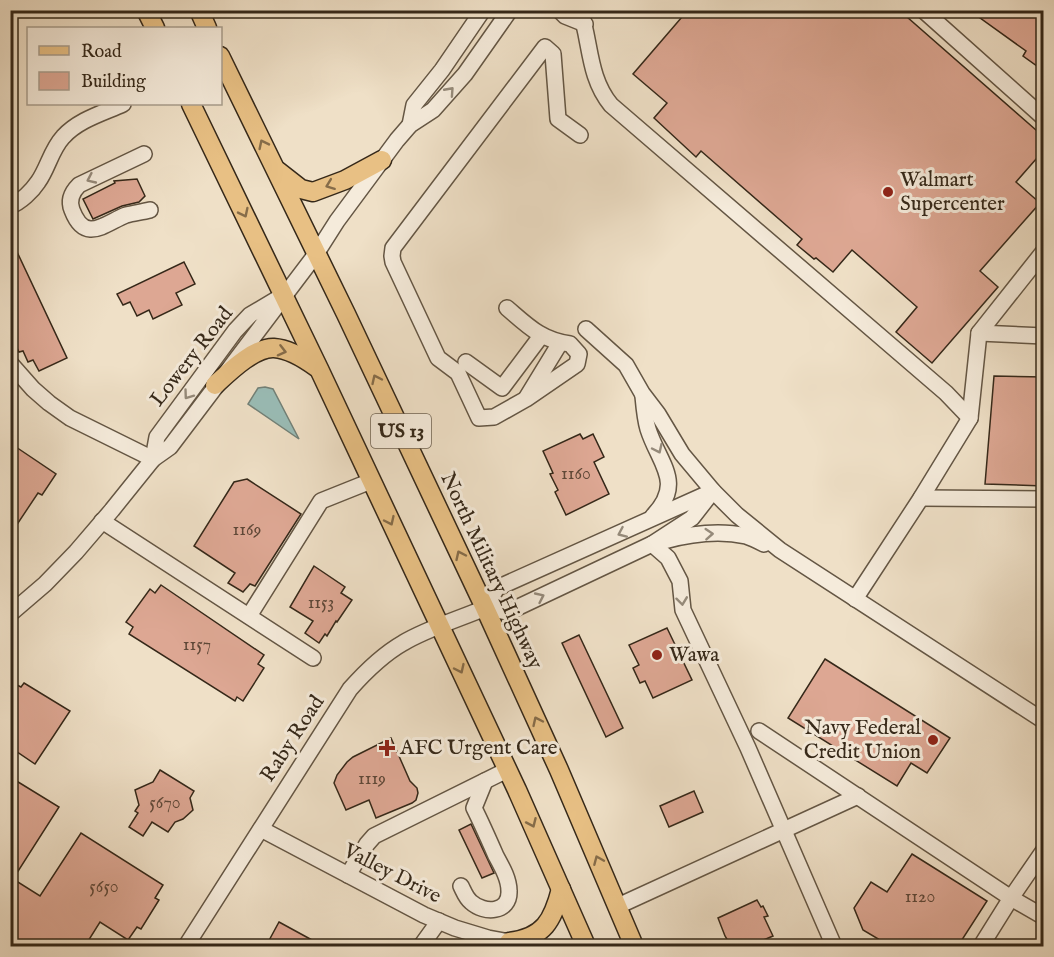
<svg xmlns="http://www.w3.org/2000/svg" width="1054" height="957" viewBox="0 0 1054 957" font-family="'IM FELL English',serif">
<rect width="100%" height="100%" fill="#efe0c7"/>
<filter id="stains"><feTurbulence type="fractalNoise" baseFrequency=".00333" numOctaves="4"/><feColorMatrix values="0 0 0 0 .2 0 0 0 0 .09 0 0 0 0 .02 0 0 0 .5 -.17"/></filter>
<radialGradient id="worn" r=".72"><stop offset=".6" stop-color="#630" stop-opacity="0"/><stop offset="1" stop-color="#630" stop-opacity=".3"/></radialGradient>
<polygon fill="#9abdb7" stroke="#728178" stroke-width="1.5" points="265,387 273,389 299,439 248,404 258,388"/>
<g fill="#dda793" stroke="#352819" stroke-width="1.5">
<polygon points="688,10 899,10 1044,137 1044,150 1016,182 1040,203 980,271 998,287 932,363 896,332 917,307 852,250 833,272 816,258 814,259 797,245 802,239 701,151 696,157 654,118 667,103 633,74"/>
<polygon points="969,10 1031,10 1044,19 1044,71 1023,56 1026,51"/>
<polygon points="137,179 145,196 139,202 122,206 93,219 83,199 115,183 114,181"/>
<polygon points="10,237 67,358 39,371 33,360 28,362 23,351 19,352 10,333"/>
<polygon points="184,262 195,284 176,293 182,305 153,319 149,310 137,316 130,302 123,305 117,294"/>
<polygon points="994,376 1044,377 1044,486 985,484"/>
<polygon points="580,434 583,439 593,434 604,457 594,462 609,494 566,515 555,492 558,490 550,474 553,473 543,451"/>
<polygon points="10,443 56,474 42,495 38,493 10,535"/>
<polygon points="247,479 301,514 255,586 250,584 243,592 228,583 235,573 194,546 234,482"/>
<polygon points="314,566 345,587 341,593 352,600 337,622 336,621 327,636 325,634 319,643 305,633 313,621 290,607"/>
<polygon points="161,585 264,655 258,664 264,668 243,701 237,697 235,701 129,634 133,627 126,622 150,589 155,593"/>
<polygon points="667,628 692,680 653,698 645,681 640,683 633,668 639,665 629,645"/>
<polygon points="579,635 623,728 606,737 562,643"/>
<polygon points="825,659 950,738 927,773 911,763 897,786 788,718"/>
<polygon points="24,683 70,711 35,764 10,747 10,695 17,685 21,687"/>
<polygon points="391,738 410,781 417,788 418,793 416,800 412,803 376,818 369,800 346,810 334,783 337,775 347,762 353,757"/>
<polygon points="160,770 194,791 190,798 193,810 183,819 175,822 168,832 152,822 143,836 129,827 138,813 135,811 139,805 135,790 153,782"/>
<polygon points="10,777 59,807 13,879 40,896 81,833 163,885 155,898 159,900 141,929 137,927 128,940 100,922 85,946 27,946 10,936"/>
<polygon points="694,791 703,812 669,827 660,806"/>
<polygon points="471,824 494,873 482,878 459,830"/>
<polygon points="912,854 987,901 958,946 890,946 863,930 854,908 871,882 887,892"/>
<polygon points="757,900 761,907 763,906 768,916 764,917 773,936 749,946 731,946 725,936 718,918"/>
<polygon points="279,922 323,946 266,946"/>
</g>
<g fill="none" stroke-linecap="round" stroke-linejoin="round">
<g stroke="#645644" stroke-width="18">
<g id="minor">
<polyline points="559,10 565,16 585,24"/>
<path d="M580,10C591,43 588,77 611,105L946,393L970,418"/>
<polyline points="923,10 1044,118"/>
<polyline points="410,125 414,105 442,70 483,10"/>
<path d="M144,154L79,185C72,192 68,200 72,210C85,244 104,224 126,215C134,213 142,212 150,210"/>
<path d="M10,206C21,202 32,191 38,182C48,168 51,150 63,137C78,120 103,113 123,104"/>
<path d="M507,308C528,326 541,340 570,344L579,354L577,364L526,399L494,417L479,418L458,373L438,358L393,262L392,256L393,248L545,47L553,54L558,119L580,135"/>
<polyline points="586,329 626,365 642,393 658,414 682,454 713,491 737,515 780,550 1044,721"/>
<polyline points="979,333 1044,336"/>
<polyline points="466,362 502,388 541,336"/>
<polyline points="10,363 33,389 49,403 70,418 153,459"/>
<path d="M643,396C644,407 645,419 648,429C659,464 685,482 653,516"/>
<polyline points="527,397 560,343"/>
<polyline points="153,459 157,437 235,331 250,315 277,299"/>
<polyline points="921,498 1044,499"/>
<polyline points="102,521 313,658"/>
<path d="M664,541C690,534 719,530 746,536C752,538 758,541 764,544"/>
<polyline points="652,544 668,558 680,581 683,610 748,748 834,946"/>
<polyline points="855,599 921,498 970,418 979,333 1044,251"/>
<polyline points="485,608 508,612 652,544 692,518 713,491"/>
<polyline points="485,608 497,588 711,492"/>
<polyline points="10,614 45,584 76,552 112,510 153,459 170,447 316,254 337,221 397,140 410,125 433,110 465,74 510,10"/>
<polyline points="249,616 321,501 371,481"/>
<polyline points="759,731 1011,898 1044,917"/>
<polyline points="261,829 424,915 455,928 488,938 509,942"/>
<polyline points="348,875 367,844 374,836 507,770"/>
<path d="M461,886C464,892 466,898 471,902C484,914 510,913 509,891C509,879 502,867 496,856C489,840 482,824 474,808L485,781"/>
<polyline points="618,906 858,796"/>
<path d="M186,946L350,689C366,671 382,655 403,643C426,629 459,619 485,608"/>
<polyline points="421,946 439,921"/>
<polyline points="981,946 1011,898 1044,850"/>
</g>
</g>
<g stroke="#352819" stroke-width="21">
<g id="major">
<polyline points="146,10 155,28"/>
<polyline points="199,10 207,28"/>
<polyline points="220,56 346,314 485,608 559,770 634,946"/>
<polyline points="191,104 319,369 517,790 586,946"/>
<polyline points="278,171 301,189 313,192 345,180 382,160"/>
<path d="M215,385C228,373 254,347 274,348C289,349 305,359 316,367"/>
<path d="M509,942C544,938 553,920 561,889"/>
</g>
</g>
<use href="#minor" stroke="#f5ebdb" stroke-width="15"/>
<use href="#major" stroke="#e8c084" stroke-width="18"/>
</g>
<defs><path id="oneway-chevron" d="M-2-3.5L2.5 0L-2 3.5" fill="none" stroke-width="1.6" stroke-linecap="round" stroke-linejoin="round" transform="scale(1.5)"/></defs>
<g stroke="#958a7a">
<use href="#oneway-chevron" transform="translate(450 91) rotate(-48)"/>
<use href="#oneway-chevron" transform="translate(91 179) rotate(155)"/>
<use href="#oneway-chevron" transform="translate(188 395) rotate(126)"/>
<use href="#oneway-chevron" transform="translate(658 449) rotate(65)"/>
<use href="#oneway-chevron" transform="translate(622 533) rotate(156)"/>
<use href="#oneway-chevron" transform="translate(709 534) rotate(-4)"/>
<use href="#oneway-chevron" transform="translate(540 597) rotate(-25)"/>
<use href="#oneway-chevron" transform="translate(682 601) rotate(83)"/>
</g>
<g stroke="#866c49">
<use href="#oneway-chevron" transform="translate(263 144) rotate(-116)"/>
<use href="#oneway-chevron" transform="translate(330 185) rotate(159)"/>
<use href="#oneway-chevron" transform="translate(244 213) rotate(64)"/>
<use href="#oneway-chevron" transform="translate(282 351) rotate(14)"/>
<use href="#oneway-chevron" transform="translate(376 379) rotate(-115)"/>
<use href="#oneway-chevron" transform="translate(390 521) rotate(65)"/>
<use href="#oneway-chevron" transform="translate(460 555) rotate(-115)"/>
<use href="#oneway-chevron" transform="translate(460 669) rotate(65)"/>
<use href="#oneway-chevron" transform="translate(537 721) rotate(-115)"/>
<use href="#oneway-chevron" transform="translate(532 823) rotate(66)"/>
<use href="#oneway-chevron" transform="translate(598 860) rotate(-113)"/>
</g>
<g fill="#8f2418" stroke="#f5ebdb" stroke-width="2">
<circle cx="888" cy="192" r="6"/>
<circle cx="657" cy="655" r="6"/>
<circle cx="933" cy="740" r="6"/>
<path d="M384 739h6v6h6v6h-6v6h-6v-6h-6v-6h6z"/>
</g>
<g text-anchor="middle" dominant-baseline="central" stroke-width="6" stroke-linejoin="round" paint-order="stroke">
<g font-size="18" fill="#5f4838">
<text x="576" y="474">1160</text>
<text x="247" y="530">1169</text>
<text x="321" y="603">1153</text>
<text x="197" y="645">1157</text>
<text x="372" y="779">1119</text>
<text x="165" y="803">5670</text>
<text x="104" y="887">5650</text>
<text x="920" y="897">1120</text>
</g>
<rect fill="#f5ebdb" stroke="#6f6253" stroke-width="1.5" x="371" y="414" width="60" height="34" rx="4.5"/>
<g font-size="20" font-weight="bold" fill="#352819">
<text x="401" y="431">US 13</text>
</g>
<g font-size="21" fill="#352819" stroke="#f5ebdb" text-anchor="start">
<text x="900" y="180">Walmart<tspan x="900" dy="24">Supercenter</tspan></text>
<text x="669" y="655">Wawa</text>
<text x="921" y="728" text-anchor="end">Navy Federal<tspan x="921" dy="24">Credit Union</tspan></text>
<text x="400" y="748">AFC Urgent Care</text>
</g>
<g font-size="21" fill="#352819" stroke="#f5ebdb">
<text transform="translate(192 357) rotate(-52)">Lowery Road</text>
<text transform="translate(491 571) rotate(65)">North Military Highway</text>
<text transform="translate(293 739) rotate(-57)">Raby Road</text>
<text transform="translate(392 874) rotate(27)">Valley Drive</text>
</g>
</g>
<rect width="1054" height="957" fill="none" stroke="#efe0c7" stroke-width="36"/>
<rect x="12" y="12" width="1030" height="933" fill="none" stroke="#352819" stroke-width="3"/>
<rect x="18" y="18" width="1018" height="921" fill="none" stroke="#352819" stroke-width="1.5"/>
<rect x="27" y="27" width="195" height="78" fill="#f5ebdb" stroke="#a89d8d" stroke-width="1.5"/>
<rect x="39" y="46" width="30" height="9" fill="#e8c084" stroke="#a89d8d" stroke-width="1.5"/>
<text x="81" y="57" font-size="18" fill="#352819">Road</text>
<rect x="39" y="72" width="30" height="18" fill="#dda793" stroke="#a89d8d" stroke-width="1.5"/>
<text x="81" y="87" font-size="18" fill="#352819">Building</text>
<rect width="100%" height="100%" filter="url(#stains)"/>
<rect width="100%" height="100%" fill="url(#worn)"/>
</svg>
